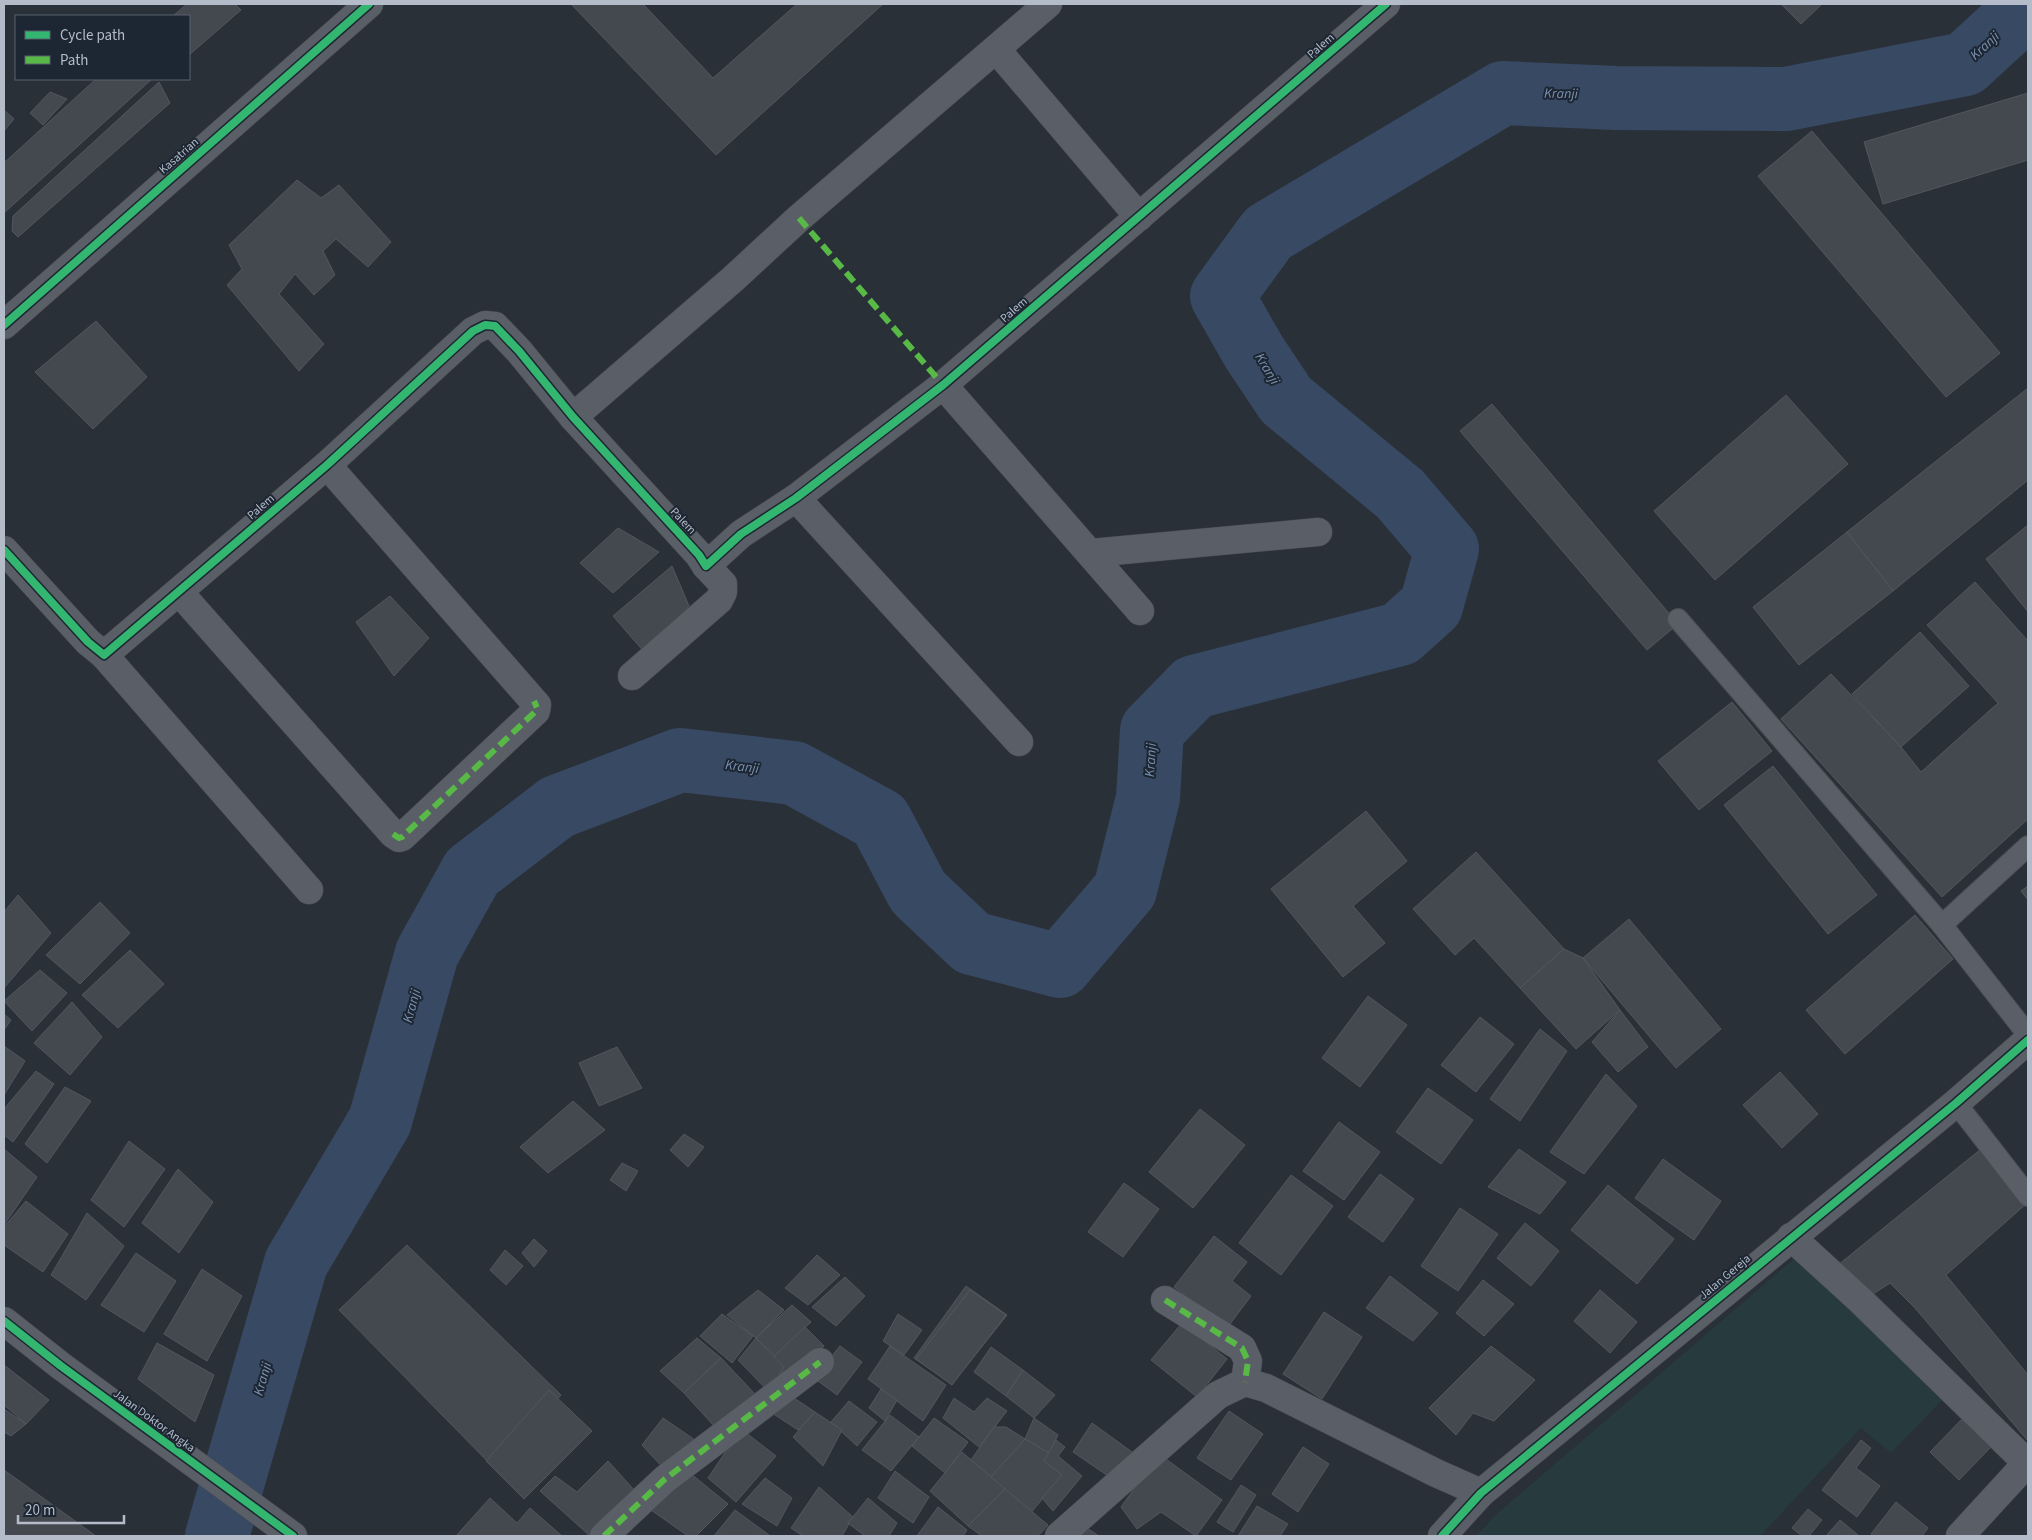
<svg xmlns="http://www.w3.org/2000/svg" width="2032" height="1540" viewBox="0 0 2032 1540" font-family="'Source Sans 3',sans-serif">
<rect width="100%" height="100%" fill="#2a3038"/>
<polygon fill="#273a3e" points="1795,1258 1944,1398 1891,1453 1861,1428 1760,1536 1476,1536 1499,1512"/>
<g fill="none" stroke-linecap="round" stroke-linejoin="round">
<polyline stroke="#384963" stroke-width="64" points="217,1536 296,1263 380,1121 427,953 472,872 557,807 680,760 794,773 880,820 918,892 972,943 1060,966 1125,890 1148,798 1152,730 1194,687 1400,634 1431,606 1447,549 1400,494 1286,400 1254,352 1222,296 1268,233 1503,93 1616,98 1786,99 1965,64 2028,6"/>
</g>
<g fill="#444950" stroke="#52575f">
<polygon points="187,4 235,4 241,10 189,55 189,16 173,16"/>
<polygon points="571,4 643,4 713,78 797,4 883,4 716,155"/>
<polygon points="1781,4 1822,4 1801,24"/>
<polygon points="96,79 152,79 4,213 4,163"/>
<polygon points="159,82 170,103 18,237 12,231 13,216"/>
<polygon points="50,92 67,99 43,125 30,113"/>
<polygon points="2028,93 2028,160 1883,204 1864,142"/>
<polygon points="4,110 14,119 4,131"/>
<polygon points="1812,131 2000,353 1946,397 1758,176"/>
<polygon points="297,180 321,198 339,185 391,242 368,267 336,239 323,251 335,275 314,295 295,274 279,294 324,344 299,371 227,285 242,269 229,245"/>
<polygon points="96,321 147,377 93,429 35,372"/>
<polygon points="2028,388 2028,480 1893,591 1847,532"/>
<polygon points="1786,395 1848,464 1715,580 1654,511"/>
<polygon points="1492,404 1678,624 1647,650 1460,431"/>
<polygon points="2028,525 2028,612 1986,559"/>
<polygon points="618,528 659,552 613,593 580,563"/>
<polygon points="1847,532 1893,591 1799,665 1753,607"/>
<polygon points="672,566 689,606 646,654 613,616"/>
<polygon points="1975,582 2028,641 2028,819 1942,897 1781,719 1831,674 1901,747 1921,772 1998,703 1927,625"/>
<polygon points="390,596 429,638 394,676 356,622"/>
<polygon points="1920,632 1969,686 1901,747 1852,694"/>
<polygon points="1732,702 1772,751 1699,810 1658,761"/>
<polygon points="1773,766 1877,895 1828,934 1724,805"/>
<polygon points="1366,811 1407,861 1353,906 1385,943 1343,977 1271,889"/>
<polygon points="1476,852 1564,949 1520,988 1474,938 1455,955 1413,909"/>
<polygon points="2028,886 2028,900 2021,891"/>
<polygon points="18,895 51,933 4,988 4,912"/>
<polygon points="100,902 130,933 80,984 46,955"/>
<polygon points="1915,915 1953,959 1845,1054 1806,1010"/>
<polygon points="1629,919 1721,1029 1676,1068 1583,958"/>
<polygon points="1564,949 1583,958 1620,1010 1576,1049 1520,988"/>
<polygon points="130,950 164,984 118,1028 82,995"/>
<polygon points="40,970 67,993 32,1031 4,1001"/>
<polygon points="1368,996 1407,1025 1360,1087 1322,1058"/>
<polygon points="72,1002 102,1037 70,1075 34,1043"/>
<polygon points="1620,1010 1648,1047 1618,1072 1592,1042"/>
<polygon points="4,1014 11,1020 4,1030"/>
<polygon points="1480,1017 1514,1044 1476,1092 1441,1065"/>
<polygon points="1540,1029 1567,1051 1520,1121 1490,1099"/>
<polygon points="4,1046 25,1061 4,1095"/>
<polygon points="617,1047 642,1088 599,1106 579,1063"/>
<polygon points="36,1071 54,1084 13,1142 4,1135 4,1109"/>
<polygon points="1780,1072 1818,1114 1782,1148 1743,1105"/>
<polygon points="1606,1074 1637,1106 1584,1174 1550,1152"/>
<polygon points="65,1087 91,1101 47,1163 25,1144"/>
<polygon points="1428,1088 1473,1120 1441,1164 1396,1132"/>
<polygon points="573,1101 605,1130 548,1173 520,1147"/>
<polygon points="1200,1109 1245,1145 1193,1208 1149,1172"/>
<polygon points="1339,1122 1380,1152 1344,1200 1303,1171"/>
<polygon points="684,1134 704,1147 688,1167 670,1150"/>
<polygon points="129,1141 165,1169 124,1227 91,1200"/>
<polygon points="4,1149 37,1177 4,1225"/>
<polygon points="1519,1149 1566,1182 1540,1214 1488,1187"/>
<polygon points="1981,1149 2026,1204 1946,1275 2028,1375 2028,1441 1915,1308 1890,1283 1867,1298 1838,1265"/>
<polygon points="1663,1159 1721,1201 1694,1240 1635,1198"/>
<polygon points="622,1163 638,1171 626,1191 610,1180"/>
<polygon points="178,1169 213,1202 179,1253 142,1223"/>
<polygon points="1380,1174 1414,1199 1383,1242 1348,1217"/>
<polygon points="1291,1175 1333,1206 1281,1275 1239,1243"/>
<polygon points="1124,1183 1159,1209 1123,1257 1088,1232"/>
<polygon points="1608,1185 1674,1239 1637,1284 1571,1230"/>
<polygon points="26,1201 68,1234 43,1272 4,1245 4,1227"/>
<polygon points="1460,1208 1498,1234 1458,1291 1421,1266"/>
<polygon points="87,1213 124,1246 86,1300 51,1275"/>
<polygon points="1525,1223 1559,1251 1531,1286 1497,1258"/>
<polygon points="1214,1236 1247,1262 1232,1281 1251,1296 1227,1328 1174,1287"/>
<polygon points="534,1239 547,1251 534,1267 522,1253"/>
<polygon points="407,1245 561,1395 496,1470 339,1310"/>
<polygon points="505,1250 523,1266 506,1285 490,1270"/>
<polygon points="136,1253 176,1281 144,1332 101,1305"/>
<polygon points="817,1255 840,1275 808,1305 785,1288"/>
<polygon points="202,1269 242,1296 207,1361 164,1334"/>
<polygon points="1390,1276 1438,1313 1413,1341 1366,1308"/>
<polygon points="845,1277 865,1296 836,1326 812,1307"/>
<polygon points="1483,1280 1514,1304 1484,1336 1456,1313"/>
<polygon points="966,1286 1007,1315 952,1384 914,1358"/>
<polygon points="758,1290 784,1310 756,1338 727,1315"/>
<polygon points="970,1290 1006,1315 952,1385 916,1359"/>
<polygon points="1600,1290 1637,1322 1610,1353 1574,1321"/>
<polygon points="792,1305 811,1322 775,1356 756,1338"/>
<polygon points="1324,1312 1362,1337 1322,1399 1283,1374"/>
<polygon points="722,1314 753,1336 732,1363 700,1336"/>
<polygon points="898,1314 922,1330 904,1355 883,1341"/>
<polygon points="1182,1323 1227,1359 1197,1397 1151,1360"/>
<polygon points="805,1327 824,1346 786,1381 770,1360"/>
<polygon points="697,1338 721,1358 684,1393 660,1371"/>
<polygon points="756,1338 784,1367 768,1391 738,1360"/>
<polygon points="157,1343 214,1375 195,1422 138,1379"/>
<polygon points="840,1346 862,1362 837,1395 814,1378"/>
<polygon points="890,1346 946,1385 923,1421 868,1379"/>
<polygon points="1491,1346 1535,1380 1494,1421 1473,1413 1456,1435 1429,1408"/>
<polygon points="991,1347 1023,1370 1006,1396 974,1372"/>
<polygon points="721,1358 755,1394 715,1427 684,1393"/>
<polygon points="4,1365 49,1400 26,1424 4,1405"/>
<polygon points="1023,1370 1055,1395 1034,1418 1006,1396"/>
<polygon points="881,1389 897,1400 885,1421 869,1408"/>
<polygon points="549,1390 592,1431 524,1499 486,1461"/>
<polygon points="785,1392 815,1412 798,1430 769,1411"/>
<polygon points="954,1398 974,1412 987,1398 1007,1411 979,1447 943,1418"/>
<polygon points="849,1401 877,1422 857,1446 831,1422"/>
<polygon points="4,1409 26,1424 11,1436 4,1432"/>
<polygon points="1229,1411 1263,1434 1231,1480 1197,1458"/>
<polygon points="815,1412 842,1430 823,1466 793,1437"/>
<polygon points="890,1415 919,1437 891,1471 862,1450"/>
<polygon points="663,1418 698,1442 667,1472 642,1445"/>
<polygon points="934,1418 968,1442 945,1473 912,1446"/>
<polygon points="1034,1418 1058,1435 1049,1453 1025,1439"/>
<polygon points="1962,1419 1991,1447 1959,1480 1930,1452"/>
<polygon points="1092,1423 1132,1452 1114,1480 1073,1452"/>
<polygon points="994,1427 1006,1427 1025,1439 991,1477 971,1460"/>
<polygon points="741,1429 776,1456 736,1502 708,1478"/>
<polygon points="1025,1439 1049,1453 1044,1461 1062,1475 1030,1514 991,1477"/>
<polygon points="1056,1440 1065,1447 1058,1456 1082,1476 1053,1511 1042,1498 1062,1475 1044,1461"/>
<polygon points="1861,1440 1871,1448 1856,1468 1880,1486 1857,1517 1822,1490"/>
<polygon points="1303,1447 1329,1464 1298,1512 1272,1494"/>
<polygon points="962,1452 1005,1489 968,1526 930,1491"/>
<polygon points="1159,1454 1222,1500 1196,1536 1161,1512 1137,1529 1121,1507"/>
<polygon points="608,1461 636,1492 590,1536 540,1491 555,1476 577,1492"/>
<polygon points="4,1470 96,1536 4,1536"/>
<polygon points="895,1471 929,1497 913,1523 878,1498"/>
<polygon points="690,1473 728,1504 696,1536 688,1536 651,1510"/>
<polygon points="765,1478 792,1498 777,1526 742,1504"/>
<polygon points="1241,1485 1256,1495 1233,1532 1217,1522"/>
<polygon points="819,1487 853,1517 842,1536 803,1536 791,1528"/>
<polygon points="1005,1489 1048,1525 1038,1536 982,1536 968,1526"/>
<polygon points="490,1498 517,1523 530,1508 562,1536 456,1536"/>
<polygon points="868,1498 897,1523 889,1536 865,1536 848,1523"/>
<polygon points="1896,1502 1928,1528 1922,1536 1874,1536 1871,1534"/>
<polygon points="1257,1506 1288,1524 1280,1536 1238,1536"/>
<polygon points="938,1507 967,1530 963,1536 917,1536"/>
<polygon points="1808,1509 1822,1520 1809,1536 1802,1536 1792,1528"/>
<polygon points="735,1510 769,1535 768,1536 714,1536"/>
<polygon points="1840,1520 1858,1535 1857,1536 1826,1536"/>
<polygon points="1082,1525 1099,1536 1074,1536"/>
</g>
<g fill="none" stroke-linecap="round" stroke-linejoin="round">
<g stroke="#484c53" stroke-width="22">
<g id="service">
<polyline points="1678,619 1942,925 2028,1035"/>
<polyline points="1942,925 2028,846"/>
<polyline points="1956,1103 2028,1196"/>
</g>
</g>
<g stroke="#484c53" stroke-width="29">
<g id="minor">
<polyline points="996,49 1139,217"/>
<polyline points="943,385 1140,611"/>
<polyline points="573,417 733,279 799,218 1048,4"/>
<polyline points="796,498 1019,742"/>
<polyline points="4,550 88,642 104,655 327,465 473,331 485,325 495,326 519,351 573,417 699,555 706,566 741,534 796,498 943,385 1386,4"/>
<polyline points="1091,553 1318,532"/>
<polyline points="179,592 393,834 399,838 402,837 536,711 537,705 327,465"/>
<polyline points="104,655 309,890"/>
<polyline points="632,676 719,600 723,592 723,584 706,566"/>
<polyline points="1791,1237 1860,1300 2027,1463 1960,1536"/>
<polyline points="1165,1300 1242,1348 1248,1361 1245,1382"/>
<polyline points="604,1536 665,1479 820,1362"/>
<polyline points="1059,1536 1218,1395 1245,1382 1266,1388 1436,1473 1481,1493"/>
</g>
</g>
<g stroke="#484c53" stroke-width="29">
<g id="tertiary">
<polyline points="4,325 369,4"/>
<polyline points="4,1321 61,1366 293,1536"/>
<polyline points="1442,1536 1481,1493 1956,1103 2028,1040"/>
</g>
</g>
<use href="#service" stroke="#5a5e66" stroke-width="20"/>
<use href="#minor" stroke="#5a5e66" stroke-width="28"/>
<use href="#tertiary" stroke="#5a5e66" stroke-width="28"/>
<g stroke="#58b947" stroke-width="6" stroke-dasharray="12 6" stroke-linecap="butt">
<polyline points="799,218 943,385"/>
<polyline points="393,834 399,838 402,837 536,711 537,708 534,701"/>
<polyline points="1165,1300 1242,1348 1248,1361 1245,1382"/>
<polyline points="604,1536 665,1479 820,1362"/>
</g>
<g stroke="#1d2633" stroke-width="11">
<g id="cycleway">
<polyline points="4,325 369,4"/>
<polyline points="4,550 88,642 104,655 327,465 473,331 485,325 495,326 519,351 573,417 699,555 706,566 741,534 796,498 943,385 1386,4"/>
<polyline points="4,1321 61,1366 293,1536"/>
<polyline points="1442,1536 1481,1493 1956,1103 2028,1040"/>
</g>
</g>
<use href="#cycleway" stroke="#33b770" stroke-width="8"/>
</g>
<g text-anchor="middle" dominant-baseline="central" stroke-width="4" stroke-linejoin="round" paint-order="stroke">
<g font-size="12" fill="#b4bcc9" stroke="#1d2633">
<text transform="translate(1321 46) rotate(-41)">Palem</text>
<text transform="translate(179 156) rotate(-41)">Kasatrian</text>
<text transform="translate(1014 310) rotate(-41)">Palem</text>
<text transform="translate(261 507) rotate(-41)">Palem</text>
<text transform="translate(683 521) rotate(47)">Palem</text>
<text transform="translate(1725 1277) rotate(-40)">Jalan Gereja</text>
<text transform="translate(154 1421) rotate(36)">Jalan Doktor Angka</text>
</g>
<g font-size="14" font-style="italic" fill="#7c92b1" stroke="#1d2633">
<text transform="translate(1985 46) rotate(-43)">Kranji</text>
<text transform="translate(1561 94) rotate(1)">Kranji</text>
<text transform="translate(1267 369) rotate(59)">Kranji</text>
<text transform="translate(1151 760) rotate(-87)">Kranji</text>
<text transform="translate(742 767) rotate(7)">Kranji</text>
<text transform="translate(412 1006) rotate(-75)">Kranji</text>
<text transform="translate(263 1379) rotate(-74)">Kranji</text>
</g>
</g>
<rect width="2032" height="1540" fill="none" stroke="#b4bcc9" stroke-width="10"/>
<rect x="15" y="15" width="175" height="65" fill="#1d2633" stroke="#59626f"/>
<rect x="25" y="31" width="25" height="8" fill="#33b770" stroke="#59626f"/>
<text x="60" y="40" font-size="15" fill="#b4bcc9">Cycle path</text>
<rect x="25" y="56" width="25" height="8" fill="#58b947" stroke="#59626f"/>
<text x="60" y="65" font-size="15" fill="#b4bcc9">Path</text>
<path d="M18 1515v8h106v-8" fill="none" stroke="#b4bcc9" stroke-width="2.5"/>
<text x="25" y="1515" font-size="15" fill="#b4bcc9" stroke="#1d2633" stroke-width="4" paint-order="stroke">20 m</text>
</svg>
